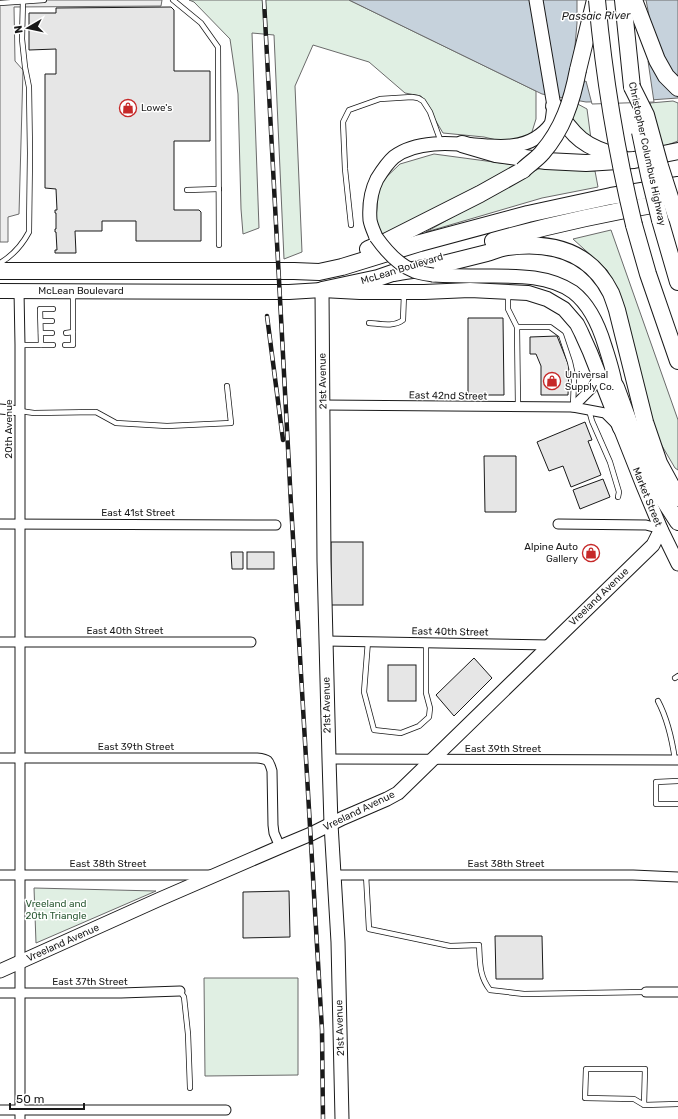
<svg xmlns="http://www.w3.org/2000/svg" width="678" height="1119" viewBox="0 0 678 1119" font-family="Rubik,sans-serif">
<rect width="100%" height="100%" fill="#fff"/>
<g fill="#e0efe3" stroke="#6a6a6a">
<polygon points="189,0 349,0 536,91 536,119 531,135 505,142 484,137 443,133 421,96 405,93 369,62 313,45 295,86 302,252 284,259 274,35 252,33 259,228 243,234 241,209 238,94 230,39 194,2"/>
<polygon points="673,101 678,103 678,141 662,147 650,103"/>
<polygon points="574,102 587,109 591,139 563,132"/>
<polygon points="434,154 516,165 444,209 383,239 376,219 379,184 400,164"/>
<polygon points="540,168 595,171 598,187 542,198 426,232"/>
<polygon points="611,230 678,420 678,470 675,468 658,439 617,289 607,270 573,239"/>
<polygon points="34,888 156,891 36,943"/>
<polygon points="204,978 298,978 298,1075 205,1076"/>
</g>
<polygon fill="#ededed" stroke="#6a6a6a" points="0,0 162,0 161,6 14,7 15,61 23,70 19,214 8,217 8,242 0,242"/>
<polygon fill="#c6d2dc" stroke="#6a6a6a" points="349,0 678,0 678,98 636,101 586,102 542,94"/>
<polygon fill="#fff" stroke="#6a6a6a" points="577,0 646,0 650,21 651,61 648,61 654,102 592,104 586,81 584,82 578,103 565,101 572,69 575,46 577,23"/>
<g fill="#e6e6e6" stroke="#1a1a1a">
<polygon points="171,7 174,10 174,71 210,71 210,141 174,141 174,210 199,210 201,212 201,241 136,241 136,221 102,221 102,231 75,231 76,253 55,253 55,250 57,250 56,232 55,232 55,229 56,229 56,213 55,213 55,210 57,210 56,189 45,188 45,74 56,74 56,49 29,50 29,13 56,13 56,8"/>
<polygon points="468,318 503,318 504,395 468,395"/>
<polygon points="557,336 569,366 568,395 541,395 541,366 536,354 530,354 530,337"/>
<polygon points="585,422 592,440 588,441 601,475 571,487 563,466 549,471 537,442"/>
<polygon points="484,456 516,456 516,512 485,512"/>
<polygon points="603,479 610,497 580,509 573,490"/>
<rect x="331" y="542" width="32" height="63"/>
<polygon points="231,552 243,552 243,569 232,569"/>
<rect x="247" y="552" width="27" height="17"/>
<polygon points="474,658 492,678 454,716 436,695"/>
<rect x="388" y="665" width="28" height="36"/>
<polygon points="289,891 290,937 243,938 243,892"/>
<polygon points="495,936 542,936 543,979 496,979"/>
</g>
<g fill="none" stroke-linecap="round" stroke-linejoin="round">
<g stroke="#1a1a1a" stroke-width="6">
<g id="lane">
<polyline points="173,0 201,23 218,47 219,245"/>
<polyline points="0,3 44,0"/>
<polyline points="187,190 219,189"/>
<polyline points="351,225 345,169 343,122 349,110 380,99 412,97 418,98 423,101 430,112 441,142"/>
<path d="M0,263C12,256 22,245 29,232L30,153L29,87L25,67L22,39L23,0"/>
<polyline points="508,294 508,309 517,327 518,407"/>
<polyline points="41,321 52,321"/>
<path d="M369,323C381,324 394,327 403,320L404,294"/>
<polyline points="517,327 550,327 561,335 570,362 574,380 573,406"/>
<polyline points="41,333 52,333"/>
<polyline points="66,333 73,332"/>
<polyline points="20,345 53,345"/>
<polyline points="41,345 40,309 53,309"/>
<polyline points="65,345 73,345 73,293"/>
<polyline points="589,410 592,421 610,462 619,492 618,497"/>
<polyline points="20,411 34,413 96,412 116,423 167,426 231,423 227,386"/>
<polyline points="368,641 364,692 374,730 401,733 419,726 429,717 430,708 426,693 426,643"/>
<polyline points="675,678 678,676"/>
<path d="M658,701C668,720 672,739 675,760"/>
<polyline points="678,781 656,782 656,804 678,804"/>
<path d="M366,875L369,929L450,946L479,945C480,962 479,976 490,990L524,994L646,992"/>
<polyline points="180,991 184,997 188,1034 190,1088"/>
<polyline points="644,1105 645,1069 586,1069 585,1098 634,1099 644,1105 678,1104"/>
</g>
</g>
<g stroke="#1a1a1a" stroke-width="11">
<g id="street">
<polyline points="19,291 20,345 20,1119"/>
<polyline points="323,405 573,407 605,413 617,425"/>
<polyline points="573,407 592,388 599,375"/>
<polyline points="0,409 20,411"/>
<polyline points="0,524 276,525"/>
<polyline points="558,524 646,525 661,529"/>
<polyline points="326,641 550,645"/>
<polyline points="0,642 251,642"/>
<path d="M0,758H257C268,759 269,760 272,771L273,825L274,833L280,847"/>
<polyline points="329,759 678,760"/>
<polyline points="0,875 211,875"/>
<polyline points="334,875 633,875 678,877"/>
<polyline points="646,992 678,992"/>
<polyline points="0,993 121,993 180,991"/>
<polyline points="0,1110 226,1110"/>
</g>
</g>
<g stroke="#1a1a1a" stroke-width="15">
<g id="secondary">
<path d="M376,237C374,232 371,226 370,220C369,206 371,191 377,179C382,171 387,163 394,157C419,138 459,144 489,146C505,147 521,147 536,138C542,134 547,130 551,124C553,119 553,111 554,106L536,0"/>
<path d="M433,275C451,276 469,276 488,276C516,276 548,275 573,292C590,305 599,326 605,346C610,362 616,379 617,396"/>
<polyline points="322,290 324,561 329,759 331,824 338,942 342,1119"/>
<polyline points="619,417 620,428 643,486 661,529 678,564"/>
<polyline points="0,971 160,899 280,847 311,834 343,818 387,799 398,793 653,545 661,529"/>
</g>
</g>
<g stroke="#1a1a1a" stroke-width="16">
<polyline id="primary" points="0,291 289,292 322,290 360,292 424,292 470,290 528,293 547,299 564,309 577,324 581,332 590,352 620,428"/>
</g>
<g stroke="#1a1a1a" stroke-width="18">
<g id="highway">
<polyline points="623,0 632,87"/>
<polyline points="634,0 657,60 666,76 678,88"/>
<polyline points="578,70 595,0"/>
<path d="M554,106C573,137 585,148 621,157"/>
<polyline points="462,144 496,154 546,161 586,163 634,160 678,151"/>
<polyline points="660,220 678,282"/>
<polyline points="634,225 648,274 678,361"/>
<path d="M493,241C550,225 610,212 669,202"/>
<polyline points="368,249 387,241 480,194 523,170"/>
<polyline points="0,271 294,271 319,272 342,267 420,243 528,214 611,196 678,185"/>
<path d="M394,273C409,270 425,269 439,265C455,261 471,257 487,253C493,251 500,248 507,247C551,241 590,251 611,293C613,298 615,304 617,310L645,422L659,463L678,498"/>
<polyline points="322,290 378,278 404,269"/>
<polyline points="616,387 641,455 660,494 678,522"/>
</g>
</g>
<use href="#lane" stroke="#fff" stroke-width="4.5"/>
<use href="#street" stroke="#fff" stroke-width="9"/>
<use href="#secondary" stroke="#fff" stroke-width="13"/>
<use href="#primary" stroke="#fff" stroke-width="14"/>
<use href="#highway" stroke="#fff" stroke-width="16"/>
<g stroke="#1a1a1a" stroke-width="4.5">
<g id="rail">
<polyline points="264,0 291,504 322,1030 323,1119"/>
<polyline points="267,316 283,440"/>
</g>
</g>
<use href="#rail" stroke="#fff" stroke-width="3" stroke-dasharray="9" stroke-linecap="butt"/>
<g stroke="#1a1a1a" stroke-width="15" stroke-linecap="butt">
<path id="secondary-bridge" d="M376,237C386,251 398,265 414,271C420,273 427,274 433,275"/>
</g>
<g stroke="#1a1a1a" stroke-width="18" stroke-linecap="butt">
<g id="highway-bridge">
<path d="M597,0C604,77 616,150 634,225"/>
<polyline points="632,87 646,115 660,166 676,216"/>
<polyline points="640,132 649,175 660,220"/>
<path d="M523,170C529,164 537,159 542,153C563,129 572,101 578,70"/>
</g>
</g>
<use href="#secondary-bridge" stroke="#fff" stroke-width="13"/>
<use href="#highway-bridge" stroke="#fff" stroke-width="16"/>
</g>
<defs>
<g id="shop-ring" transform="scale(0.9)"><circle r="9.5" fill="#fff" stroke="#c62828" stroke-width="1.5"/><path d="M-5-2.5h2.3a2.7 3.5 0 0 1 5.4 0H5L5.5 6h-11ZM-1.5-2.5h3a1.5 2.3 0 0 0-3 0Z" fill="#c62828"/></g>
</defs>
<g fill-rule="evenodd">
<use href="#shop-ring" x="128" y="108"/>
<use href="#shop-ring" x="552" y="381"/>
<use href="#shop-ring" x="591" y="553"/>
</g>
<g text-anchor="middle" dominant-baseline="central" stroke-width="3" stroke-linejoin="round" paint-order="stroke">
<g font-size="10" fill="#1a1a1a" stroke="#fff" text-anchor="start">
<text x="141" y="108">Lowe's</text>
<text x="565" y="375">Universal<tspan x="565" dy="12">Supply Co.</tspan></text>
<text x="578" y="547" text-anchor="end">Alpine Auto<tspan x="578" dy="12">Gallery</tspan></text>
</g>
<g font-size="10" fill="#1a1a1a" stroke="#fff">
<text transform="translate(647 154) rotate(78)">Christopher Columbus Highway</text>
<text transform="translate(402 269) rotate(-17)">McLean Boulevard</text>
<text x="81" y="291">McLean Boulevard</text>
<text transform="translate(323 381) rotate(-91)">21st Avenue</text>
<text transform="translate(448 396) rotate(1)">East 42nd Street</text>
<text transform="translate(9 429) rotate(-90)">20th Avenue</text>
<text transform="translate(647 497) rotate(68)">Market Street</text>
<text x="138" y="513">East 41st Street</text>
<text transform="translate(599 597) rotate(-44)">Vreeland Avenue</text>
<text x="125" y="631">East 40th Street</text>
<text transform="translate(450 632) rotate(1)">East 40th Street</text>
<text transform="translate(327 705) rotate(-91)">21st Avenue</text>
<text x="136" y="747">East 39th Street</text>
<text x="503" y="749">East 39th Street</text>
<text transform="translate(359 811) rotate(-26)">Vreeland Avenue</text>
<text x="108" y="864">East 38th Street</text>
<text x="506" y="864">East 38th Street</text>
<text transform="translate(63 943) rotate(-24)">Vreeland Avenue</text>
<text x="90" y="982">East 37th Street</text>
<text transform="translate(340 1028) rotate(-92)">21st Avenue</text>
</g>
<g font-size="10" fill="#2b5a34" stroke="#fff">
<text x="56" y="904">Vreeland and<tspan x="56" dy="12">20th Triangle</tspan></text>
</g>
<g font-size="11" font-style="italic" fill="#1a1a1a" stroke="#fff">
<text transform="translate(596 16) rotate(-1)">Passaic River</text>
</g>
</g>
<g transform="translate(28 28) rotate(261)" stroke="#ffffff" stroke-width="3" paint-order="stroke">
<path d="M0-3L7 15L0 10L-7 15Z" fill="#1a1a1a"/>
<text y="-6" font-size="11" font-weight="bold" text-anchor="middle" fill="#1a1a1a">N</text>
</g>
<path d="M10 1103v6h74v-6" fill="none" stroke="#1a1a1a" stroke-width="2"/>
<text x="16" y="1103" font-size="12" fill="#1a1a1a" stroke="#ffffff" stroke-width="3" paint-order="stroke">50 m</text>
</svg>
